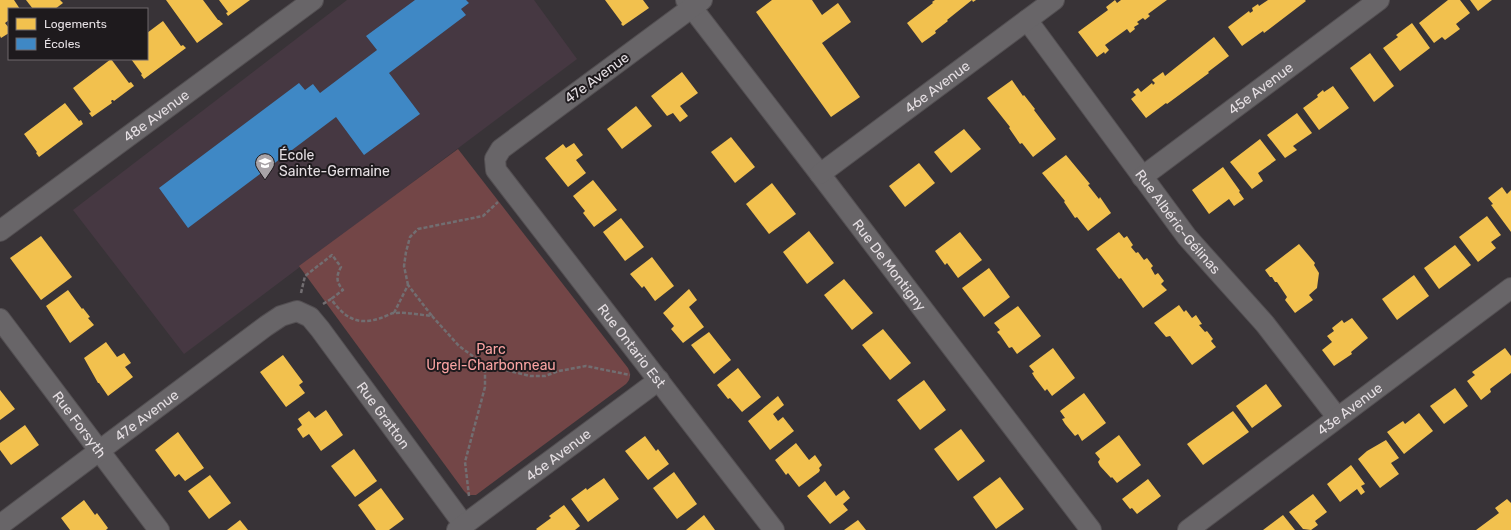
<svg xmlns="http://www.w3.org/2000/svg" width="1511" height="530" viewBox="0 0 1511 530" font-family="Rubik,sans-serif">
<rect width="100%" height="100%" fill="#383337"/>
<polygon fill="#463842" points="347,0 534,0 577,59 184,354 73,210"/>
<path fill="#734647" d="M458,149L628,368C631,374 631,379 626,384L476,495H468L464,491L299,266Z"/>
<g fill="#f2c14e">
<polygon points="0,0 14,0 20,9 9,9 9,20 5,23 9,28 9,33 1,38 0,36"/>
<polygon points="26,0 60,0 63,3 55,9 33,9"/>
<polygon points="166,0 203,0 218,20 219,20 223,24 197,43"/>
<polygon points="219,0 250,0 228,16 226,13 228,12"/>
<polygon points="605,0 643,0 649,8 623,26 621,24 622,23"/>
<polygon points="772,0 812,0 822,15 838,3 851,22 822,43 860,97 831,117 756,12"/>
<polygon points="935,0 976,0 973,2 972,0 947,20 948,21 935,31 936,33 922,43 907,23 933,3 932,2"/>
<polygon points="1115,0 1117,3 1121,0 1167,0 1148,14 1150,16 1145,20 1143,18 1137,22 1139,24 1134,27 1135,29 1130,33 1127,29 1105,45 1109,50 1105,54 1104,52 1097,57 1078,32 1108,10 1106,7"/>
<polygon points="1268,0 1305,0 1306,1 1264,33 1263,31 1242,46 1228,27 1249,11 1250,13 1253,11 1252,8 1258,4 1259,6"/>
<polygon points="1448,0 1460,0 1470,13 1456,24 1460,29 1445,40 1442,37 1434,43 1419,23"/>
<polygon points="1470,0 1492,0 1478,11"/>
<polygon points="163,21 181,46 183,45 186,48 144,79 141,75 142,74 131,59 147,59 147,33"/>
<polygon points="1412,23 1430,48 1400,71 1383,48 1398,37 1396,35"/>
<polygon points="1214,37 1229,56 1208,72 1209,73 1167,104 1166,103 1146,118 1131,99 1136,95 1133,92 1138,88 1141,92 1152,83 1153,85 1155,83 1152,80 1163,72 1165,76"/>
<polygon points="1370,53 1394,86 1374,102 1350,68"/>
<polygon points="111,59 129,83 131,82 134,86 114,101 113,100 112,100 111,101 112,103 92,117 89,113 91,112 73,88"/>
<polygon points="682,72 698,93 680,106 688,116 680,122 673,113 667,116 651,96"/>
<polygon points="1012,80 1023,96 1024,95 1035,109 1034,110 1056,139 1033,157 1022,143 1020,144 1009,128 1010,127 987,98"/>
<polygon points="1333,86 1349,108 1319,130 1303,108 1318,97 1317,95 1323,90 1324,92"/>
<polygon points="65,103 79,121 81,120 83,124 39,157 36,153 37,152 24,134"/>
<polygon points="636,106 652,126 622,149 607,129"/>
<polygon points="1297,113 1312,133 1293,146 1297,150 1285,158 1267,135"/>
<polygon points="964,129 981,149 951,173 934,152"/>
<polygon points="731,137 755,167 735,183 711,152"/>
<polygon points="1260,139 1276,160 1258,173 1263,181 1252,189 1230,162"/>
<polygon points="574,143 583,155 576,160 586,173 568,187 545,158 563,144 566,148"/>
<polygon points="1066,155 1090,184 1088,185 1099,199 1100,197 1111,213 1088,231 1077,217 1075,218 1064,202 1065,201 1042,173"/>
<polygon points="919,163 935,183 905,207 889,186"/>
<polygon points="1223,167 1240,191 1239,192 1244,199 1234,206 1229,199 1209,214 1192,190"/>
<polygon points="593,180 617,210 594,227 583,213 585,211 573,196"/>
<polygon points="772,183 796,214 769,234 746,204"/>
<polygon points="1502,187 1507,194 1511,190 1511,232 1491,205 1493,204 1488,198"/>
<polygon points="1487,216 1501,235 1491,242 1496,248 1478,262 1459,237"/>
<polygon points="621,218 644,247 625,261 603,232"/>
<polygon points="809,231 834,263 807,284 783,252"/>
<polygon points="960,232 982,260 958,278 947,263 945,265 935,251"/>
<polygon points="1119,232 1124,238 1127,236 1133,245 1131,247 1136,253 1138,252 1144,260 1147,258 1153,266 1151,268 1155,275 1158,273 1164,281 1161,284 1167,290 1143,308 1121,278 1119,279 1096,249"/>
<polygon points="41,236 72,277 41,300 10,258"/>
<polygon points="1299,244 1315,263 1314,265 1319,273 1317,288 1309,295 1313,300 1295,313 1285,300 1287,297 1277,282 1275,282 1272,277 1270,277 1265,270"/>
<polygon points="1455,245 1471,265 1439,289 1424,268"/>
<polygon points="652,257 674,286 655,301 644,286 642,288 630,274"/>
<polygon points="989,268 1010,297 984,317 962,288"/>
<polygon points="1414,275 1429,296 1397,320 1382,299"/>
<polygon points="844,279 873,313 852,330 824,295"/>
<polygon points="689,289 697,300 689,307 704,327 683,343 671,329 674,326 663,313"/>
<polygon points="68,290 82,309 83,308 90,317 88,318 94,325 70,343 46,306"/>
<polygon points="1179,305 1184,312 1186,310 1192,318 1196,315 1202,324 1199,325 1205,332 1207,331 1213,339 1211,341 1216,347 1192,365 1170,336 1166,337 1154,323"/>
<polygon points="1018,306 1041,336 1017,354 1012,347 1009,348 1000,335 997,332 1000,330 994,323"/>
<polygon points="1352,318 1368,338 1351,352 1352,354 1334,366 1322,350 1332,342 1327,336 1334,331 1332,328 1342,320 1344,323"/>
<polygon points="883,329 911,363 890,380 862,345"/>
<polygon points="709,332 731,360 714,374 691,345"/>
<polygon points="106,342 117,357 124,353 131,363 125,367 133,377 108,396 99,383 98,383 84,358"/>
<polygon points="1053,348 1075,378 1052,396 1047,389 1045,391 1035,378 1032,373 1034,372 1029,366"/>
<polygon points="1505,348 1511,356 1511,373 1490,389 1491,392 1481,400 1467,381 1475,375 1472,372"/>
<polygon points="283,355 303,382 299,385 305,393 286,407 260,372"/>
<polygon points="738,368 761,397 742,412 730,398 728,399 717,385"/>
<polygon points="924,380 946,410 920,430 897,400"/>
<polygon points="1266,384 1282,406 1252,428 1236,406"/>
<polygon points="1455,388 1468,406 1444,424 1430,406"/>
<polygon points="0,390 15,409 0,420"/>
<polygon points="1084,393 1106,423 1082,441 1078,434 1075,436 1065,424 1062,419 1065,418 1060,411"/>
<polygon points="778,396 784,405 773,414 778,421 783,417 794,431 770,450 748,421"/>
<polygon points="326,410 343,435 321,451 309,434 303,438 297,429 302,425 298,419 309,411 315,418"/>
<polygon points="1233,411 1249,432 1203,465 1187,444"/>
<polygon points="1419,413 1433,431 1404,454 1387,432 1403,421 1405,424"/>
<polygon points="25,425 39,445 11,465 0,450 0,443"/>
<polygon points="961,429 985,461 958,481 934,449"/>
<polygon points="178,432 204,468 185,481 179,474 175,477 155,450"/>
<polygon points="1119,435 1141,465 1117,483 1112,477 1111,478 1100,466 1098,462 1100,459 1095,453"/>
<polygon points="645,436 656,451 658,449 669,464 648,480 625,451"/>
<polygon points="1386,440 1399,458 1391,463 1399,474 1380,488 1358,459 1367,451"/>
<polygon points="796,443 809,460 815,455 822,465 819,468 820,470 819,472 799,487 788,473 786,475 775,460"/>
<polygon points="354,449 377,481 355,497 331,466"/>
<polygon points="1351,465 1365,484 1361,486 1365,492 1361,495 1357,489 1340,502 1327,484"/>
<polygon points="674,472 697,504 677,519 653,488"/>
<polygon points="210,475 231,503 209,519 188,491"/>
<polygon points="1000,477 1024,509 996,529 973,497"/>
<polygon points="604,478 619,499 588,522 571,499 586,488 587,490"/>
<polygon points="1148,479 1161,496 1137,514 1132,508 1130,509 1122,499"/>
<polygon points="825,481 836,496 844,490 850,498 843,504 848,510 830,524 807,496"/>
<polygon points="381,488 404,519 389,530 376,530 358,505"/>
<polygon points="1313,494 1327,512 1315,521 1318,525 1311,530 1303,529 1289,512"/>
<polygon points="1507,499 1511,503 1511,530 1476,530 1499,513 1495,508"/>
<polygon points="84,500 95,515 97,513 108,528 106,530 70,530 61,518"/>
<polygon points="564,505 580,526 575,530 537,530 536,529 551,518 549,516"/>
<polygon points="704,515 715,530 686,530"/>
<polygon points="1283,515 1295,530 1263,530"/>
<polygon points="240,520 248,530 227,530"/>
<polygon points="858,520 866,530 844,530"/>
</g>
<polygon fill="#3f88c5" points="415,0 466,0 469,3 461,9 466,15 389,73 420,114 364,155 336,117 188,228 159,188 299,83 305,90 313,84 320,93 377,50 366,36"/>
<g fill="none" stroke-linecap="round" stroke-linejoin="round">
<g stroke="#534f52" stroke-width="22">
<g id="street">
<path id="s1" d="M686,0L820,174L1091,530"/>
<path id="s2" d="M702,0L501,149L495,159L496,170L774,530"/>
<path id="s3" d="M1027,20L1187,237L1265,324L1337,417"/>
<path id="s4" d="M820,174L1054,0"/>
<path id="s5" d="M1142,177L1379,0"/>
<path id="s6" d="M0,231L313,0"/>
<path id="s7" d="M0,319L159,530"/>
<path id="s8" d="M0,525L266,326L281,316L297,311L310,317L320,329L464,525"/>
<path id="s9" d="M457,530L659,380"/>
<path id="s10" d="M1188,530L1511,288"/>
</g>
</g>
<g stroke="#726e71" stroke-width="2.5" stroke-dasharray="4 2" stroke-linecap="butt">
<polyline points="408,285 404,266 406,252 410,237 418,229 483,216 498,202"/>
<path d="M301,293L305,276L332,255L341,267C336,276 336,282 343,290L331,299"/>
<path d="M323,304L331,299C345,318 357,326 381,318C385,317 390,313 395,313C407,312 420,315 432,316L459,346L485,365"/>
<polyline points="394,313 408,285 432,316"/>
<polyline points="469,496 465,462 485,387 485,365 530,376 545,376 559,371 586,366 630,375"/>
</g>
<use href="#street" stroke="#686568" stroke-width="20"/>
</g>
<defs>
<g id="school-pin" transform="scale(1)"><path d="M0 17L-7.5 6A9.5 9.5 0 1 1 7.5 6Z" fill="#a8a3a7" stroke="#1e1a1d"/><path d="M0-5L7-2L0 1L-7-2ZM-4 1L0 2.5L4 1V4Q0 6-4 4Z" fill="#fff"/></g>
</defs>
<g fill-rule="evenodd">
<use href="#school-pin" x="265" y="163"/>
</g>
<g text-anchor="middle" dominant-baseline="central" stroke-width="4" stroke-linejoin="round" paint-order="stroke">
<g font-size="14" fill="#e5dfe3" stroke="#1e1a1d">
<text transform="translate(597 78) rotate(-36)">47e Avenue</text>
<text stroke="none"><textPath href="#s4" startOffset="146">46e Avenue</textPath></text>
<text stroke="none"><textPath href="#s5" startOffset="148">45e Avenue</textPath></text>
<text stroke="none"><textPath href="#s6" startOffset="194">48e Avenue</textPath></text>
<text stroke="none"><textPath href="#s3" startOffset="252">Rue Albéric-Gélinas</textPath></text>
<text stroke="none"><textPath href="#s1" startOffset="334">Rue De Montigny</textPath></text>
<text stroke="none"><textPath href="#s2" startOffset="495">Rue Ontario Est</textPath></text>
<text stroke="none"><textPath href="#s10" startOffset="202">43e Avenue</textPath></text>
<text stroke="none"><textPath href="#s8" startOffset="504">Rue Gratton</textPath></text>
<text stroke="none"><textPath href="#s8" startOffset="183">47e Avenue</textPath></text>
<text stroke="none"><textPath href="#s7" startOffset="132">Rue Forsyth</textPath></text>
<text stroke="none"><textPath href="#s9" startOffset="126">46e Avenue</textPath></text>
</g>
<g font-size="14" fill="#e5dfe3" stroke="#1e1a1d" text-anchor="start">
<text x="279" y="155">École<tspan x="279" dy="16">Sainte-Germaine</tspan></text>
</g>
<g font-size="14" fill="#faa3a2" stroke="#1e1a1d">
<text x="491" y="349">Parc<tspan x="491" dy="16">Urgel-Charbonneau</tspan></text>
</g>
</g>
<rect x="8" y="8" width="140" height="52" fill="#1e1a1d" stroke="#6e696c"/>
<rect x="16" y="18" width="20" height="12" fill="#f2c14e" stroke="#6e696c"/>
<text x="44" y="28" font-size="12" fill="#e5dfe3">Logements</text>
<rect x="16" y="38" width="20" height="12" fill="#3f88c5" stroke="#6e696c"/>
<text x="44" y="48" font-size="12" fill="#e5dfe3">Écoles</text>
</svg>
